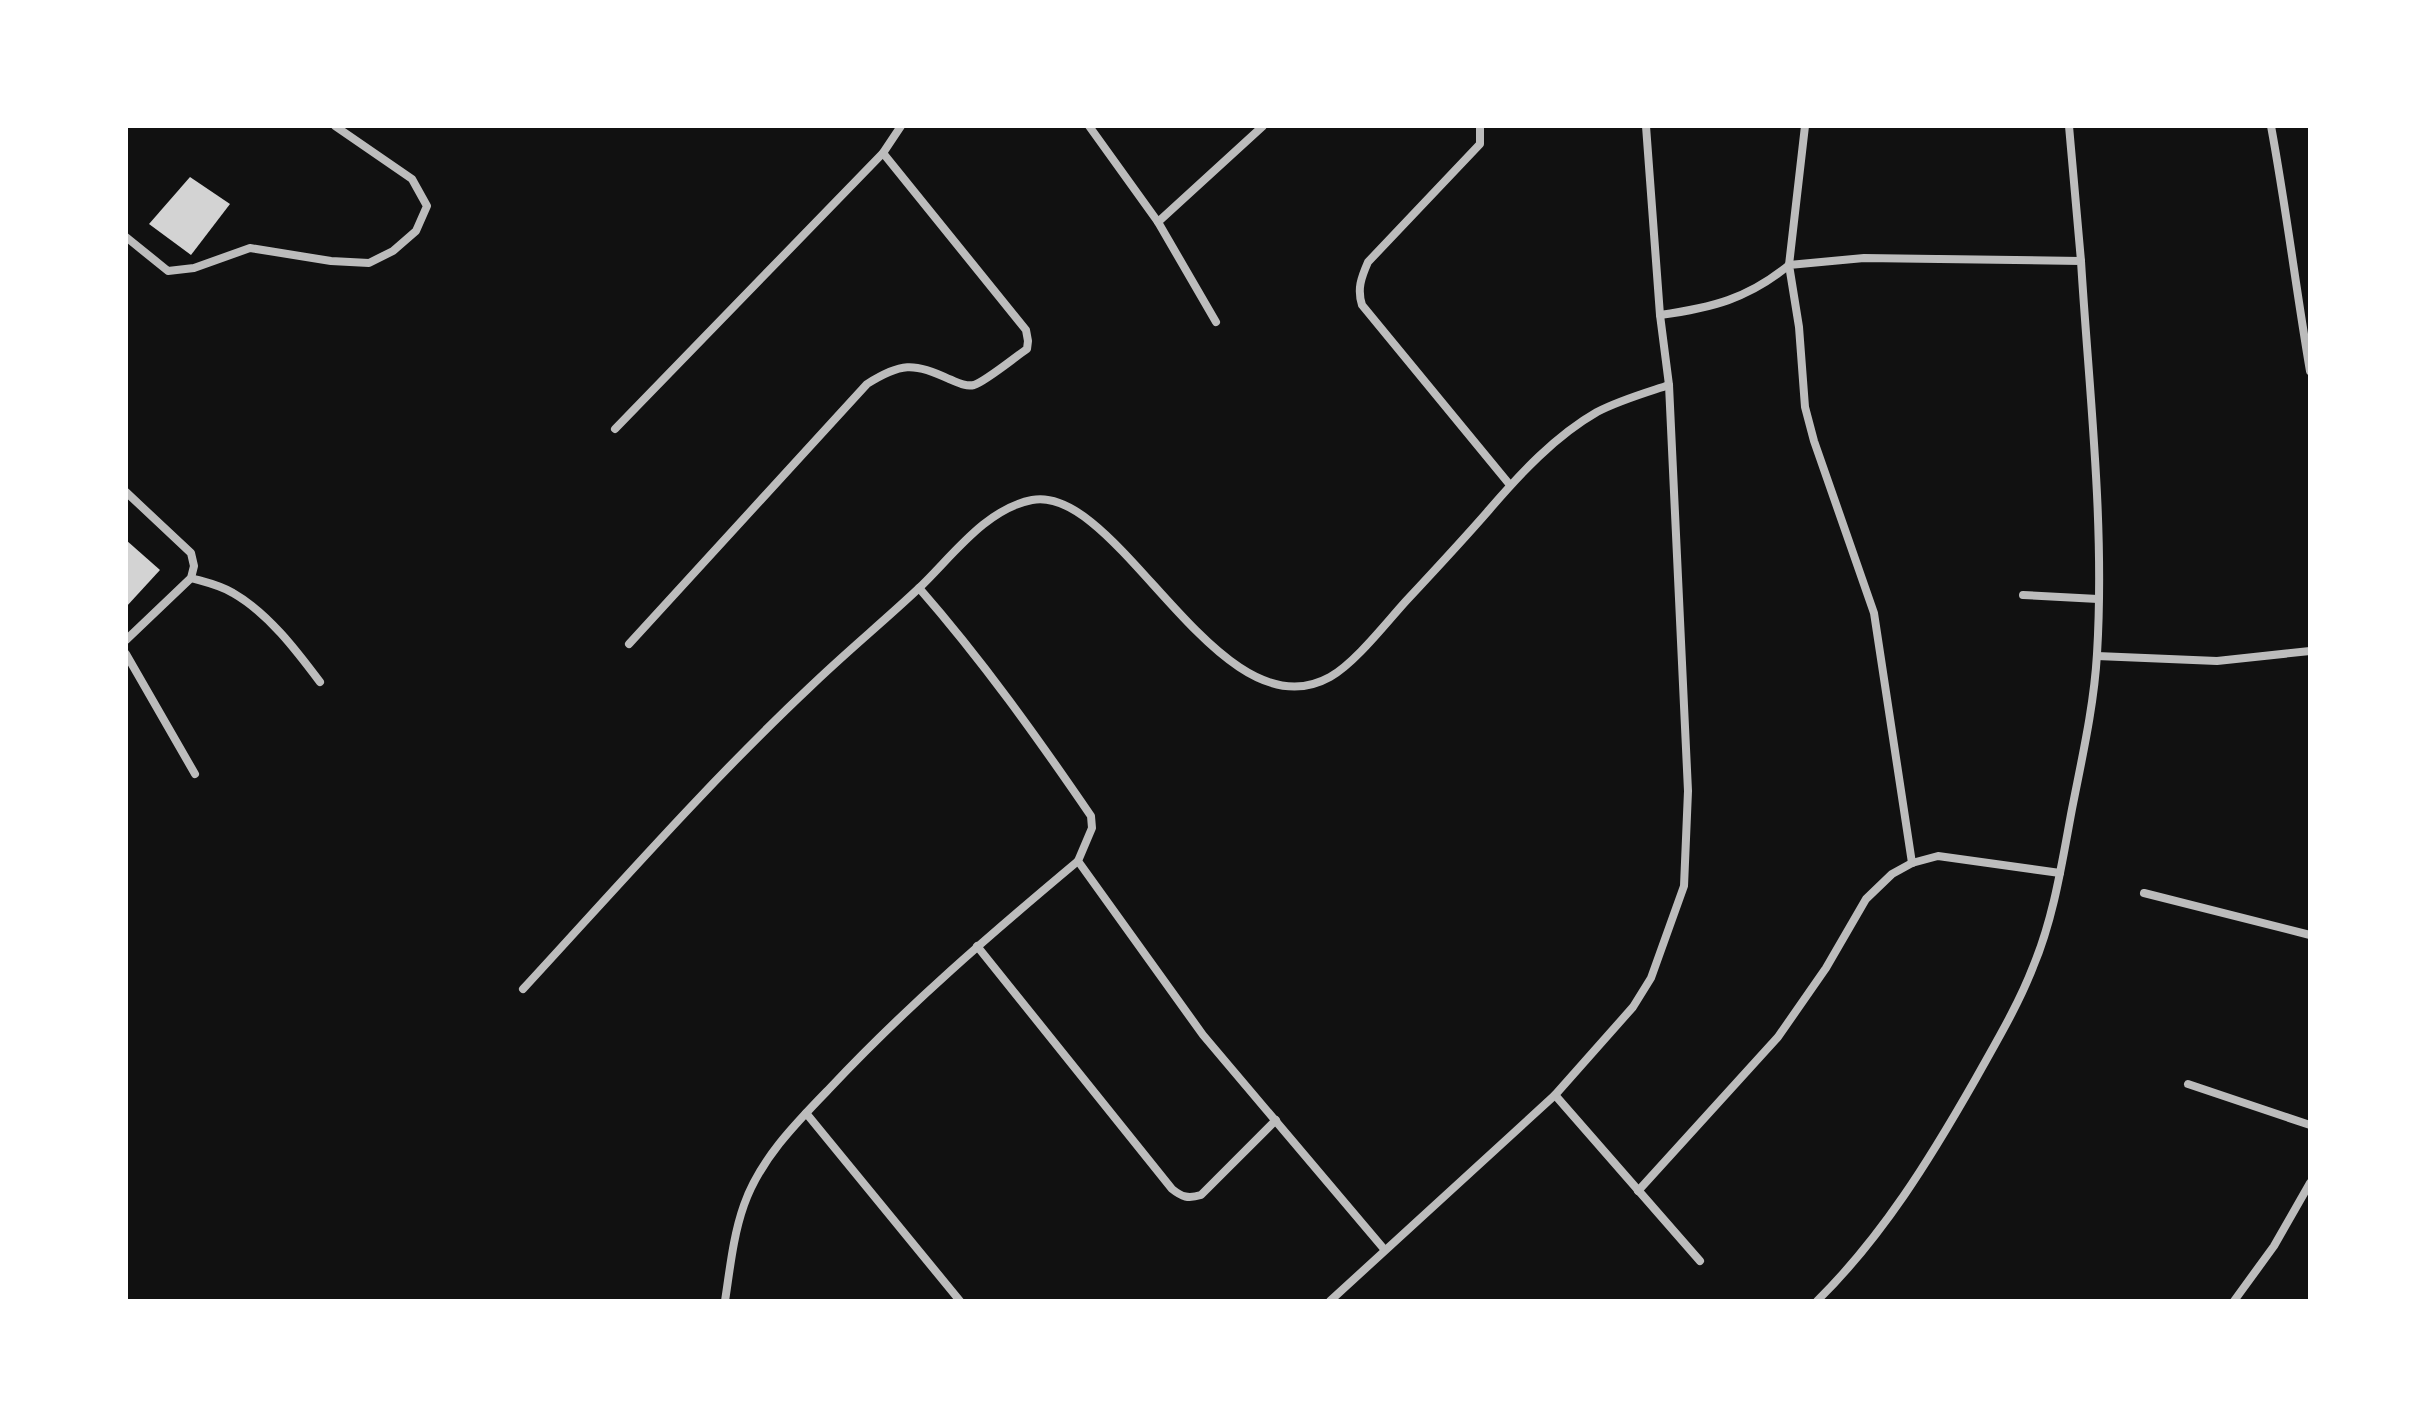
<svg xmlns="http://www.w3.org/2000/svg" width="2436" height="1427" viewBox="0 0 2436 1427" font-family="'Zilla Slab',serif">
<rect width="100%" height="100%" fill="#111"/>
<g fill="#d3d3d3">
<polygon points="190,177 230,204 191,255 149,224"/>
<polygon points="126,540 160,570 126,607"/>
</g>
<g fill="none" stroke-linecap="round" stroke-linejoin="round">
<g stroke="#bcbcbc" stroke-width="8">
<polyline points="1089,126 1158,222 1216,322"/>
<path d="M1480,126V144L1368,262C1361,278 1357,289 1362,305L1510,485"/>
<polyline points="2069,126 2081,261"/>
<path d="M2271,126C2286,207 2296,289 2310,371"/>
<polyline points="1158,222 1263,126"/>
<polyline points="126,237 168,271 194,268 250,248 331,261 369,263 393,251 416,231 427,206 412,179 335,126"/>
<path d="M1660,315C1711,308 1748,299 1789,265L1805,126"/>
<polyline points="615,429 883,153 901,126"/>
<polyline points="126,492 191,553 194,566 191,578 126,640"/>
<path d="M191,578C205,582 220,585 233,593C268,613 296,650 320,682"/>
<path d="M919,588C982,660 1037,737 1091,816L1092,828L1078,861L1203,1035L1384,1249"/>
<polyline points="2023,595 2098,599"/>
<path d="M629,644L867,384C900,363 914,362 949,379C957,382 965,387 974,385C986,381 1015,357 1027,349L1028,341L1026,330L883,153"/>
<polyline points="126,654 195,774"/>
<polyline points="2097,656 2217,661 2310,651"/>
<polyline points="2144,893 2310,935"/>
<path d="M977,946L1172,1189C1182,1197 1188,1199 1201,1195L1276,1120"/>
<path d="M523,989C617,887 709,782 810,687C845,653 883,622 918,589C951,558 985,509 1032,500C1119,483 1219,739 1330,677C1355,663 1386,623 1406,601C1434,571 1462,541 1489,510C1520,474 1555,436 1597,412C1620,400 1645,393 1669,385"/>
<polyline points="2188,1084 2310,1125"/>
<polyline points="1555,1095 1700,1261"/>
<polyline points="806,1113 960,1301"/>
<polyline points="1638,1191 1778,1037 1826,968 1866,899 1892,874 1912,863 1938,856 2060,873"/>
<path d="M725,1301C730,1269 733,1236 744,1205C760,1159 797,1122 830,1088C907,1006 992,933 1078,861"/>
<polyline points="1330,1301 1555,1095 1633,1007 1651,978 1684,886 1688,791 1669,385 1660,315 1646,126"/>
<path d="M1817,1301C1882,1237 1930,1159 1975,1080C1995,1044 2018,1006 2033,967C2054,917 2062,862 2072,809C2082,758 2094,706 2097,654C2105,523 2089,392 2081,261L1864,258L1789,265L1799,327L1805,407L1814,441L1874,613L1912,863"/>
<polyline points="2234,1301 2274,1246 2310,1183"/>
</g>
</g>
<rect width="2436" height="1427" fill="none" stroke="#ffffff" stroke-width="256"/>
</svg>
